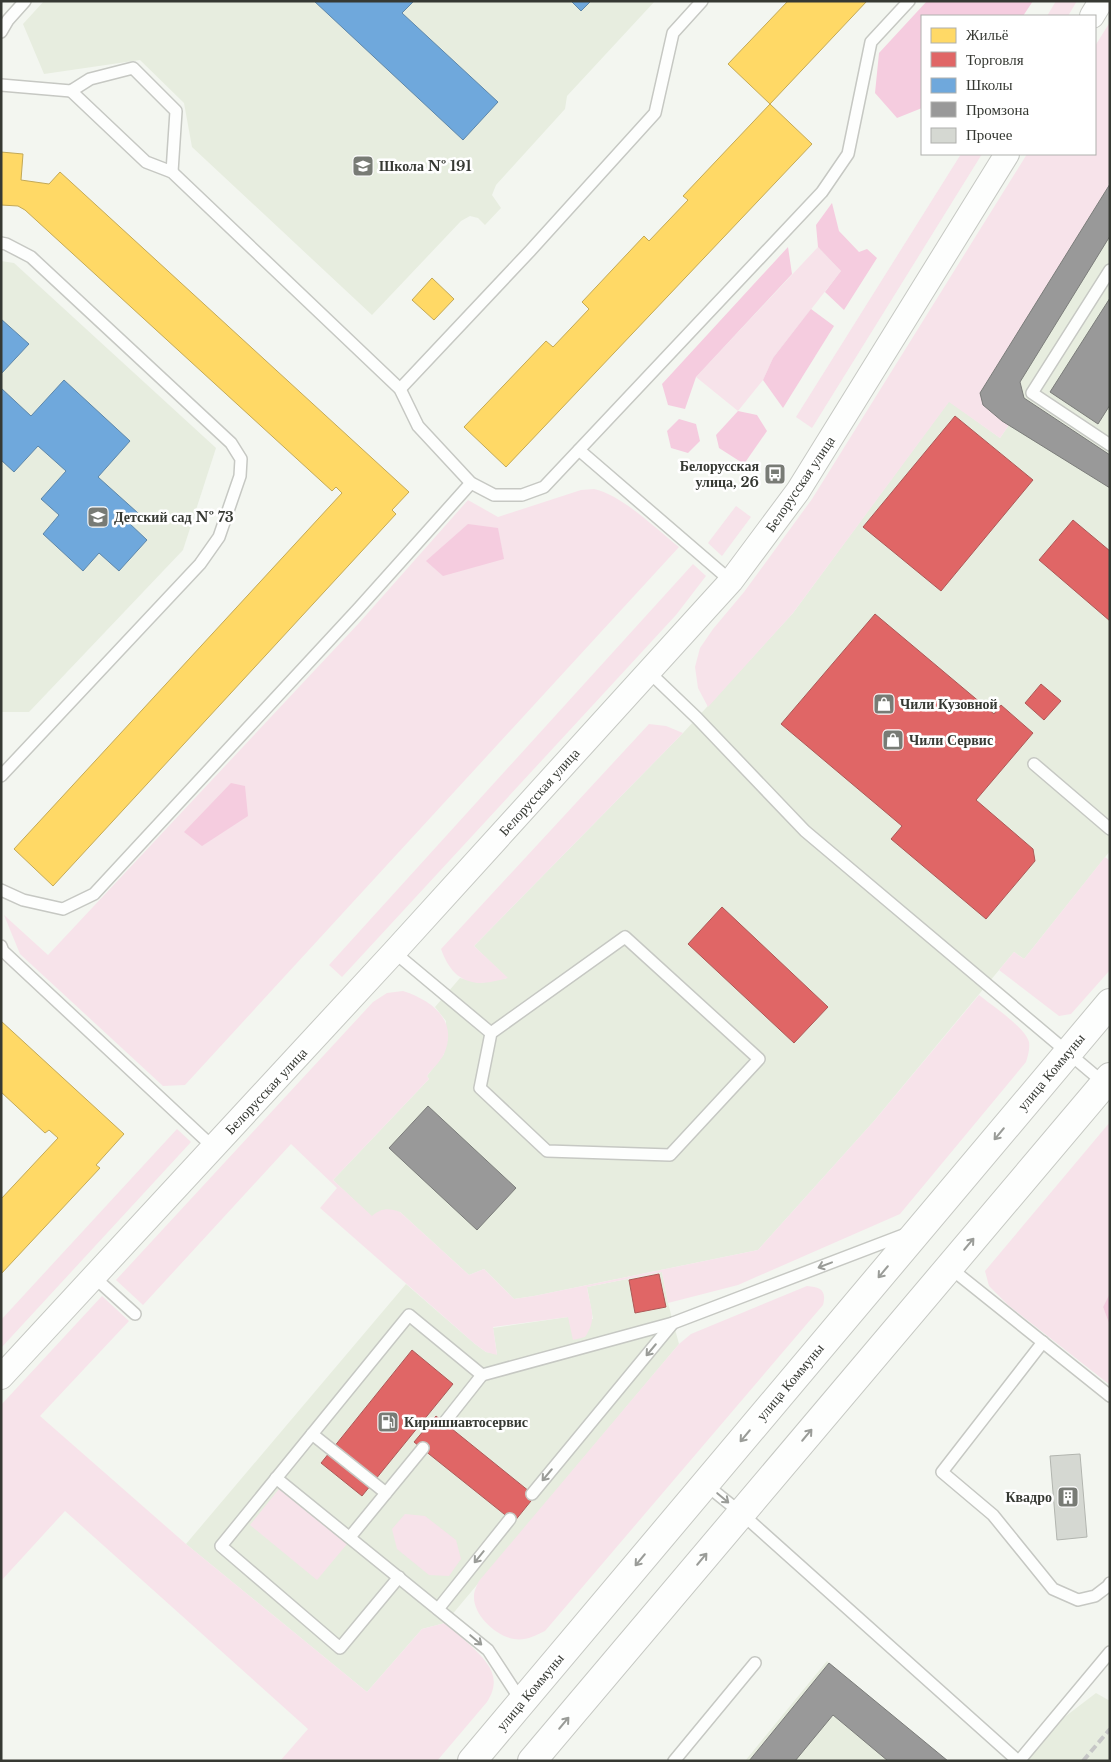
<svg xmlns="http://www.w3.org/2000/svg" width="1111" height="1762" viewBox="0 0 1111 1762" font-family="'Libre Baskerville',serif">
<rect width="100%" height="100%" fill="#f3f6f0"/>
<g fill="#e7eddf" fill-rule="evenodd">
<polygon points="44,1 655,1 567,96 565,109 496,185 492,195 501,208 485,225 478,218 470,216 461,221 372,315 192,147 184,103 140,60 44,74 23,24"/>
<polygon points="1110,184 1110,851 1024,959 1014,952 874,1121 758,1250 534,1296 514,1299 484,1269 469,1275 400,1212 372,1217 333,1180 429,1079 427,1076 444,1054 446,1021 435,1007 460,978 480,983 507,978 474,946 683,733 793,613 949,401 1000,438 1009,425 983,405 980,393"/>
<polygon points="1,261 14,263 216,448 183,550 29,712 1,712"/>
<path d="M662,1272L668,1303L679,1344L445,1623L422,1629L367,1692L186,1544L406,1284L475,1344L486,1352L497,1354L493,1328L568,1317L593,1319L587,1287ZM412,1350L453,1384L362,1496L321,1462ZM436,1416L535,1496L514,1522L415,1442Z"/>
<polygon points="827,1661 948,1761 745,1761"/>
<polygon points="1096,1693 1110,1701 1110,1761 1007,1761"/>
</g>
<g fill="#f7e3ea">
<polygon points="1056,1 1077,1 1068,16 1047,16"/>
<polygon points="1110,22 1110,184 980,393 983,405 1009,425 1000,438 949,402 793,613 708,707 698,688 695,667 700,648 713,629 744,592 812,499 1027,154 1095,154 1095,46"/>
<polygon points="961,154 982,154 812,428 796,417"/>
<polygon points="818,247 841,271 773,358 763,380 738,411 696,377"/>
<path d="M594,489C622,495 655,528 679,547L185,1085L163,1086L20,954L4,915L48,955L359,623L468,500L498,517L581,490Z"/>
<polygon points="736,506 751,517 722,556 708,543"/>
<polygon points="693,564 706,576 676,615 342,977 329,965"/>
<path d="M649,724L666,726L683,733L474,946L508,978C499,980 489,983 480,983C458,982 448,968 441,949Z"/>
<polygon points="1105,857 1110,861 1110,970 1071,1014 1059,1016 999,970 1014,952 1024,959"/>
<path d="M403,991C431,1000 459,1020 444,1054C440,1062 432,1069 427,1076L429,1079L333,1180L372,1216C382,1208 388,1208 400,1212L469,1275L484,1269L514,1299L534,1296L758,1250L874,1121L979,995C991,1005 1025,1027 1029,1042C1030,1049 1028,1056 1026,1062L900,1214L738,1285L668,1303L662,1272L587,1287C590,1308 598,1318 585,1337L573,1340L568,1317L493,1327L497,1355L486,1352L475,1344L320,1208L337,1188L291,1144L143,1305L116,1280L373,1002L387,993Z"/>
<polygon points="1110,1122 1110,1293 1103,1307 1110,1326 1110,1385 1008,1305 989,1286 985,1271"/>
<polygon points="177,1129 191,1142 1,1348 1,1320"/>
<path d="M807,1286C820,1287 827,1290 823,1305L545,1631C535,1636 525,1641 514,1639C496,1636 473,1615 474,1596C474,1591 477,1585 479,1581L679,1344L691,1334Z"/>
<path d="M102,1296L129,1321L40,1416L186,1544L367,1692L422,1629L445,1623C454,1630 461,1637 469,1644C488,1662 503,1677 487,1702L437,1761H280L308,1729L65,1511L1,1581V1405Z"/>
<polygon points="279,1489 347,1544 317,1580 250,1525"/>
<polygon points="405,1514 425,1516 456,1540 461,1559 449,1576 429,1575 397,1549 392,1529"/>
</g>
<g fill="#f5ccdf">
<polygon points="927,1 1033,1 1023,16 922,16 922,108 897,118 875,93 879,53"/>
<polygon points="832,203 839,231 859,252 867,249 877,258 844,310 825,292 841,271 818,247 816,225"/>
<polygon points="788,247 792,274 696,377 685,409 668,405 662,384"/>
<polygon points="811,309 834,326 783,408 763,380 773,358"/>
<polygon points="738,411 757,415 767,431 744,464 719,448 716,435"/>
<polygon points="679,419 696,424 700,441 688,453 671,448 667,431"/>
<polygon points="468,524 498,528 504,559 443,576 426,561"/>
<polygon points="231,783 245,786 248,816 202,846 184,832"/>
<polygon points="1110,1293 1110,1326 1103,1307"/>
</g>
<g fill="#ffd966" stroke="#c3a957">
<polygon points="788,1 867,1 770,104 728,64"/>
<polygon points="770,104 812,144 506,467 464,427 546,341 553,347 589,309 582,302 644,236 649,241 688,200 683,196"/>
<polygon points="1,152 23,154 21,180 49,184 60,172 409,492 392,510 396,514 53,886 14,849 342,493 336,487 332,491 25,210 18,206 1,205"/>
<polygon points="432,278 454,299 434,320 412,300"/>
<polygon points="1,1021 124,1134 96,1165 100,1168 1,1274 1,1199 58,1138 49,1130 45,1133 1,1092"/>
</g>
<g fill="#e06666" stroke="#ad5857">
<polygon points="955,416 1033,480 941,591 863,527"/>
<polygon points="1073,520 1110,551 1110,621 1039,560"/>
<polygon points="875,614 994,714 1001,705 1033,733 976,800 1033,849 1035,861 986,919 891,839 902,826 781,724"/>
<polygon points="1041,684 1061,701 1044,720 1025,703"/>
<polygon points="722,907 828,1007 794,1043 688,944"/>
<polygon points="659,1274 666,1307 635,1313 629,1280"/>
<polygon points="412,1350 453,1384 362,1496 321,1463"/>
<polygon points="436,1416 535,1496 514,1522 414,1442"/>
</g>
<g fill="#6fa8dc" stroke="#5e87a9">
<polygon points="314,1 414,1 402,13 498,102 463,140"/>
<polygon points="571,1 591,1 581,11"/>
<polygon points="1,319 29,344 1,374"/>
<polygon points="64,380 130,441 98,477 138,513 129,523 147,540 119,571 99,553 83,571 43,534 59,515 41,499 66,471 38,446 14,472 1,460 1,388 31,416"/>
</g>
<g fill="#999" stroke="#7b7c7a">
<polygon points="1110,184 1110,236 1020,382 1024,398 1110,455 1110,488 1002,421 983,405 980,393"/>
<polygon points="1110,298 1110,405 1098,424 1050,392"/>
<polygon points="428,1106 516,1188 477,1230 389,1148"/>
<polygon points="829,1663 948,1761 888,1761 833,1715 795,1761 749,1761"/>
</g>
<polygon fill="#d5d8d2" stroke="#b2b5af" points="1080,1454 1087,1537 1057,1540 1050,1456"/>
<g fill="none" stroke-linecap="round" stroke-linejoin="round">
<g stroke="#c6c8c3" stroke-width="14">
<g id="service">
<polyline points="1,32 8,20 25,1"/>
<polyline points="1,85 71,91 90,79 133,68 176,111 172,172"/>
<polyline points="71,91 146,162 172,172 400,389 418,426 471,483 494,495 522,495 544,487 822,192 848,154 871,42 909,1"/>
<polyline points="1,243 6,244 31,257 231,443 241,459 240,476 219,537 200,564 1,776"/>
<polyline points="1110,270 1032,393 1110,445"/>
<polyline points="400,389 530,251 655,113 673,33 702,1"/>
<polyline points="579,450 731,581"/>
<polyline points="649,672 697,718 805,831 1104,1083"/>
<polyline points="1034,764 1110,829"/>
<polyline points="1,890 23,900 63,909 94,894 359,608 471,483"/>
<polygon points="625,937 759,1059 670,1155 547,1151 480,1088 491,1033"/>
<polyline points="1,946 3,951 213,1147"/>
<polyline points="394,952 491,1033"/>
<polyline points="949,1267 1110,1396"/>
<polyline points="94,1277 135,1314"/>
<polyline points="1043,1342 942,1472 993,1515 1053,1589 1078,1600 1095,1596 1108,1586 1110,1583"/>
<polyline points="444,1423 482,1375"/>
<polyline points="312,1434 386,1493"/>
<polyline points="276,1478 488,1650 522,1702"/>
<polyline points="705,1484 741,1513 1018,1761"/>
<polyline points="532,1494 673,1323 906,1234"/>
<polyline points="350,1537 423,1448"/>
<polyline points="399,1577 340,1648 221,1546 409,1315 482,1375 673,1323"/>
<polyline points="438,1609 510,1519"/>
<polyline points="674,1761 755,1663"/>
<polyline points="1019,1761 1110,1652"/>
</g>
</g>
<g stroke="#c6c8c3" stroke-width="26">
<g id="minor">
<polyline points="1092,16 1101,1"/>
<polyline points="1,1377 394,952 731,581 798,491 1007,154"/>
</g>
</g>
<g stroke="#c6c8c3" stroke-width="30">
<g id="tertiary">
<polyline points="472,1761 1110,1003"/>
<polyline points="532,1761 1110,1077"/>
</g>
</g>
<use href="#service" stroke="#fdfefd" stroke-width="11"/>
<use href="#minor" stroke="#fdfefd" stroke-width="24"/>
<use href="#tertiary" stroke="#fdfefd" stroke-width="28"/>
<polyline stroke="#c6c6c6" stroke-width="4" stroke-dasharray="8 4" stroke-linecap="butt" points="1083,1761 1110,1729"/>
</g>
<defs><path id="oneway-shaft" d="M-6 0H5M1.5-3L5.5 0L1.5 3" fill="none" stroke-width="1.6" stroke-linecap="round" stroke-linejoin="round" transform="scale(1.25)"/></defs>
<g stroke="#9a9c98">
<use href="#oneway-shaft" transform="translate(999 1134) rotate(130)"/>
<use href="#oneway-shaft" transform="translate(969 1244) rotate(-50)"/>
<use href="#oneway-shaft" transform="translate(825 1265) rotate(159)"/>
<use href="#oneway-shaft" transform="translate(883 1272) rotate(130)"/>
<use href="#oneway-shaft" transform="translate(651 1350) rotate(130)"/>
<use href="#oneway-shaft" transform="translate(807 1435) rotate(-50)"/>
<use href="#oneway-shaft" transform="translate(745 1436) rotate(130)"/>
<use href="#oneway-shaft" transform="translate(547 1475) rotate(130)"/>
<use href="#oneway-shaft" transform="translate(723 1498) rotate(40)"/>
<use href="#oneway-shaft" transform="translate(479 1557) rotate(129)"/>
<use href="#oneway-shaft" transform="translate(702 1559) rotate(-50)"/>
<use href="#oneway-shaft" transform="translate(640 1560) rotate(130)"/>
<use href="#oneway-shaft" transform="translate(476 1640) rotate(40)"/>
<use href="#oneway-shaft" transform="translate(564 1723) rotate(-50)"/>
</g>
<defs>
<g id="school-square" transform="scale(1.125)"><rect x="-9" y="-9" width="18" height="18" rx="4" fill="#787b75" stroke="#fff"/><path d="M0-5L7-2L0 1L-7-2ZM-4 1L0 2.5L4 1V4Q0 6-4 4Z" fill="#fff"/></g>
<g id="bus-square" transform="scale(1.125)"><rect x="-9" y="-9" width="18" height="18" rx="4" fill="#787b75" stroke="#fff"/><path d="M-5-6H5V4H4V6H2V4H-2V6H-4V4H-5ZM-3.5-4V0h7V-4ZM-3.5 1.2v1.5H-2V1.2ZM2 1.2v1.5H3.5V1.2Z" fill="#fff"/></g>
<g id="shop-square" transform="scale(1.125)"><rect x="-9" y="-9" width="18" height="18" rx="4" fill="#787b75" stroke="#fff"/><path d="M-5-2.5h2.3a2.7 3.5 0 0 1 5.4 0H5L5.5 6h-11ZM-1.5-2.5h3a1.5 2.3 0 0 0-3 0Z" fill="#fff"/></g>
<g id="fuel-square" transform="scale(1.125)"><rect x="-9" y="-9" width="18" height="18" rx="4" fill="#787b75" stroke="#fff"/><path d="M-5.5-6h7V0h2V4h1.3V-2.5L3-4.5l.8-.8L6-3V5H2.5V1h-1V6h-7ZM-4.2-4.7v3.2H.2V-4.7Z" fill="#fff"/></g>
<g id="building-square" transform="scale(1.125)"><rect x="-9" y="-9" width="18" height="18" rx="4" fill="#787b75" stroke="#fff"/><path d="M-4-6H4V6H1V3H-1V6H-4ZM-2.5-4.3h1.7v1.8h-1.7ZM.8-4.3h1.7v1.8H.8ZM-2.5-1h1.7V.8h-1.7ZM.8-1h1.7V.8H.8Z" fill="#fff"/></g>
</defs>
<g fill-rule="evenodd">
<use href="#school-square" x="363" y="166"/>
<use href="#bus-square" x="775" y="474"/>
<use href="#school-square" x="98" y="517"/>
<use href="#shop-square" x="884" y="704"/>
<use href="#shop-square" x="893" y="740"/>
<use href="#fuel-square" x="388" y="1422"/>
<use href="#building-square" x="1068" y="1497"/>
</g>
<g text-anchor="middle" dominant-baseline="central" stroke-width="5" stroke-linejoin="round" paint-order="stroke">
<g font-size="14" font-weight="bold" fill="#363933" stroke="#fff" text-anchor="start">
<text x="379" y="166">Школа № 191</text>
<text x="759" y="466" text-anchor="end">Белорусская<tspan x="759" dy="16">улица, 26</tspan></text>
<text x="114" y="517">Детский сад № 73</text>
<text x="900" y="704">Чили Кузовной</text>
<text x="909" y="740">Чили Сервис</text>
<text x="404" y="1422">Киришиавтосервис</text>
<text x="1052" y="1497" text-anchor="end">Квадро</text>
</g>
<g font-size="14" fill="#363933" stroke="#fff">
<text transform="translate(800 484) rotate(-56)">Белорусская улица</text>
<text transform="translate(539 792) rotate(-48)">Белорусская улица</text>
<text transform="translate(1051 1072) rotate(-50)">улица Коммуны</text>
<text transform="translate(266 1091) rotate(-47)">Белорусская улица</text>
<text transform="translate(790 1382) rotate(-50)">улица Коммуны</text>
<text transform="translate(530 1692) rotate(-50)">улица Коммуны</text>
</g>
</g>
<rect width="1111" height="1762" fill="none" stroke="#363933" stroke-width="5"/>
<rect x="921" y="15" width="175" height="140" fill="#ffffff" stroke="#afb0ad"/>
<rect x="931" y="28" width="25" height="15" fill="#ffd966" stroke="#afb0ad"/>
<text x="966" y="40" font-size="15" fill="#363933">Жильё</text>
<rect x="931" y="52" width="25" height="15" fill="#e06666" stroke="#afb0ad"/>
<text x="966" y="65" font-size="15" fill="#363933">Торговля</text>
<rect x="931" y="78" width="25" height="15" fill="#6fa8dc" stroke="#afb0ad"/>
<text x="966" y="90" font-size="15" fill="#363933">Школы</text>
<rect x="931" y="102" width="25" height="15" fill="#999999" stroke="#afb0ad"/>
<text x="966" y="115" font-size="15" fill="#363933">Промзона</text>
<rect x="931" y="128" width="25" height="15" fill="#d5d8d2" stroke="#afb0ad"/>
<text x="966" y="140" font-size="15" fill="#363933">Прочее</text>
</svg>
